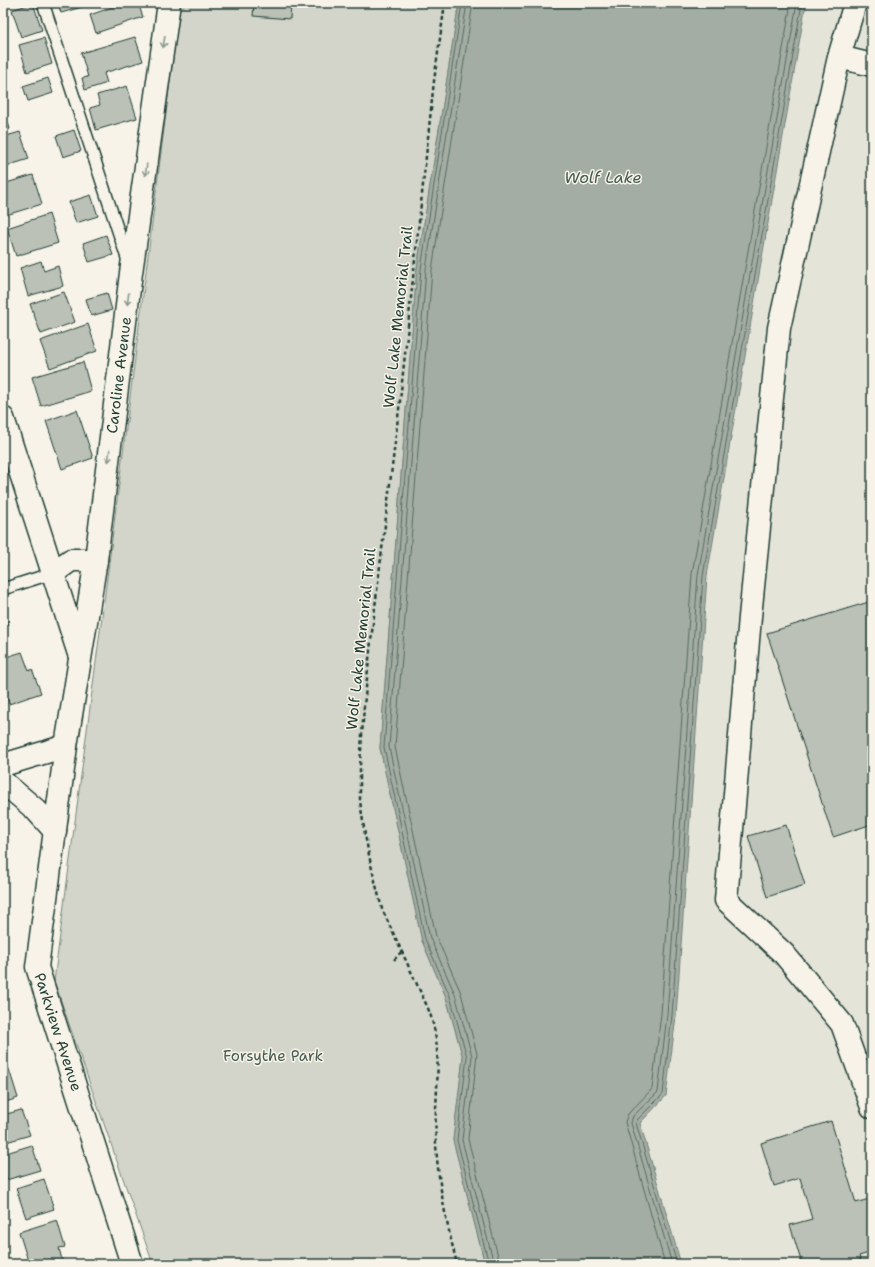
<svg xmlns="http://www.w3.org/2000/svg" width="875" height="1267" viewBox="0 0 875 1267" font-family="'Shantell Sans',sans-serif">
<rect width="100%" height="100%" fill="#f7f3e8"/>
<filter id="ink" filterUnits="userSpaceOnUse"><feTurbulence type="fractalNoise" baseFrequency=".025" numOctaves="2"/><feDisplacementMap in="SourceGraphic" scale="8" xChannelSelector="R" yChannelSelector="G"/><feConvolveMatrix kernelMatrix="1 2 1 2 8 2 1 2 1" color-interpolation-filters="sRGB"/></filter>
<g filter="url(#ink)">
<polygon fill="#e5e4d9" points="806,3 872,3 872,1264 681,1264 639,1123 666,1096 676,1016 707,576"/>
<polygon fill="#d3d5ca" stroke="#79897f" points="180,3 459,3 417,268 380,748 422,941 446,997 463,1058 453,1140 485,1264 153,1264 54,981 109,563"/>
<polygon fill="#a4ada3" stroke="#6f8077" points="459,3 806,3 707,576 676,1016 666,1096 640,1123 681,1264 485,1264 453,1140 463,1058 446,997 422,941 380,748 417,268"/>
<g fill="none" stroke-linecap="round" stroke-linejoin="round">
<g stroke="#546a60" stroke-width="1">
<polyline points="462,3 421,269 384,747 425,939 450,996 467,1057 457,1140 489,1264"/>
<polyline points="467,3 426,269 389,747 430,938 455,994 472,1056 462,1140 494,1264"/>
<polyline points="473,3 432,270 395,747 436,936 461,993 477,1054 468,1139 500,1264"/>
<polyline points="665,1264 625,1122 628,1114 652,1089 661,1014 692,574 791,3"/>
<polyline points="672,1264 631,1123 633,1116 658,1092 667,1015 698,575 797,3"/>
<polyline points="677,1264 636,1123 637,1120 663,1094 672,1015 703,576 802,3"/>
</g>
</g>
<g fill="#bbc1b6" stroke="#1f3d34">
<polygon points="33,3 42,30 21,37 12,10"/>
<polygon points="58,3 81,3 82,7 61,13"/>
<polygon points="124,3 138,3 143,17 96,33 90,15"/>
<polygon points="254,3 291,3 290,19 253,16"/>
<polygon points="135,37 143,61 104,73 107,83 85,90 82,78 88,77 81,53"/>
<polygon points="44,38 52,64 27,72 19,45"/>
<polygon points="48,78 53,93 28,101 23,86"/>
<polygon points="127,86 137,118 96,130 90,108 100,105 97,95"/>
<polygon points="3,107 10,129 3,131"/>
<polygon points="74,130 81,151 63,157 56,136"/>
<polygon points="20,132 29,159 3,167 3,137"/>
<polygon points="33,175 42,204 3,216 3,184"/>
<polygon points="91,195 98,216 76,223 69,202"/>
<polygon points="49,214 58,243 16,256 7,228"/>
<polygon points="106,235 113,255 89,262 83,243"/>
<polygon points="41,261 44,271 58,266 63,286 28,296 20,268"/>
<polygon points="64,292 75,322 41,334 30,304"/>
<polygon points="107,293 112,310 91,316 86,299"/>
<polygon points="88,324 97,351 50,368 40,341"/>
<polygon points="83,362 91,391 41,406 32,377"/>
<polygon points="77,410 93,458 62,469 46,421"/>
<polygon points="872,601 872,824 833,837 767,633"/>
<polygon points="3,605 9,625 3,627"/>
<polygon points="22,652 29,671 32,669 41,693 9,704 3,685 3,658"/>
<polygon points="786,825 805,885 767,897 748,836"/>
<polygon points="8,1066 18,1098 3,1103 3,1068"/>
<polygon points="21,1110 30,1135 3,1143 3,1115"/>
<polygon points="831,1121 856,1203 872,1198 872,1252 859,1256 862,1264 802,1264 790,1225 812,1219 800,1178 774,1186 761,1143"/>
<polygon points="32,1145 40,1170 3,1181 3,1154"/>
<polygon points="44,1179 54,1209 26,1218 16,1188"/>
<polygon points="57,1220 65,1247 59,1248 63,1264 29,1264 19,1232"/>
</g>
<g fill="none" stroke-linecap="round" stroke-linejoin="round">
<g stroke="#1f3d34" stroke-width="14">
<g id="lane">
<polyline points="43,3 128,261"/>
<polyline points="3,589 53,573"/>
</g>
</g>
<g stroke="#1f3d34" stroke-width="25">
<g id="street">
<polyline points="855,3 839,57 872,65"/>
<polyline points="839,57 779,328 750,617 726,900 784,954 842,1024 872,1107"/>
<polyline points="3,418 79,654"/>
<polyline points="53,573 71,560 96,560"/>
<polyline points="3,765 66,746"/>
<polyline points="3,782 36,810 55,831"/>
<polyline points="132,1264 37,967 66,746 96,560 131,273 169,3"/>
</g>
</g>
<g stroke="#1f3d34" stroke-width="2.5" stroke-dasharray="4 3" stroke-linecap="butt">
<path d="M445,3L434,81L400,401L372,632L364,706L360,765V801L365,835L371,865L382,909L427,1006C446,1050 433,1098 436,1144C438,1184 447,1225 457,1264"/>
<polyline points="394,960 402,951"/>
</g>
<use href="#lane" stroke="#f7f3e8" stroke-width="11"/>
<use href="#street" stroke="#f7f3e8" stroke-width="22"/>
</g>
<defs><path id="oneway-shaft" d="M-6 0H5M1.5-3L5.5 0L1.5 3" fill="none" stroke-width="1.6" stroke-linecap="round" stroke-linejoin="round"/></defs>
<g stroke="#8b988e">
<use href="#oneway-shaft" transform="translate(164 42) rotate(98)"/>
<use href="#oneway-shaft" transform="translate(146 170) rotate(98)"/>
<use href="#oneway-shaft" transform="translate(128 299) rotate(97)"/>
<use href="#oneway-shaft" transform="translate(109 456) rotate(97)"/>
</g>
</g>
<g text-anchor="middle" dominant-baseline="central" stroke-width="3" stroke-linejoin="round" paint-order="stroke">
<g font-size="15" fill="#1f3d34" stroke="#f7f3e8">
<text transform="translate(398 317) rotate(-84)">Wolf Lake Memorial Trail</text>
<text transform="translate(119 375) rotate(-83)">Caroline Avenue</text>
<text transform="translate(361 639) rotate(-84)">Wolf Lake Memorial Trail</text>
<text transform="translate(58 1032) rotate(72)">Parkview Avenue</text>
</g>
<g font-size="15" fill="#435b52" stroke="#f7f3e8">
<text x="273" y="1056">Forsythe Park</text>
</g>
<g font-size="16" font-style="italic" fill="#405950" stroke="#f7f3e8">
<text x="603" y="177">Wolf Lake</text>
</g>
</g>
<rect width="875" height="1267" fill="none" stroke="#f7f3e8" stroke-width="16"/>
<rect x="8" y="8" width="859" height="1251" fill="none" stroke="#1f3d34" stroke-width="1.5" filter="url(#ink)"/>
</svg>
